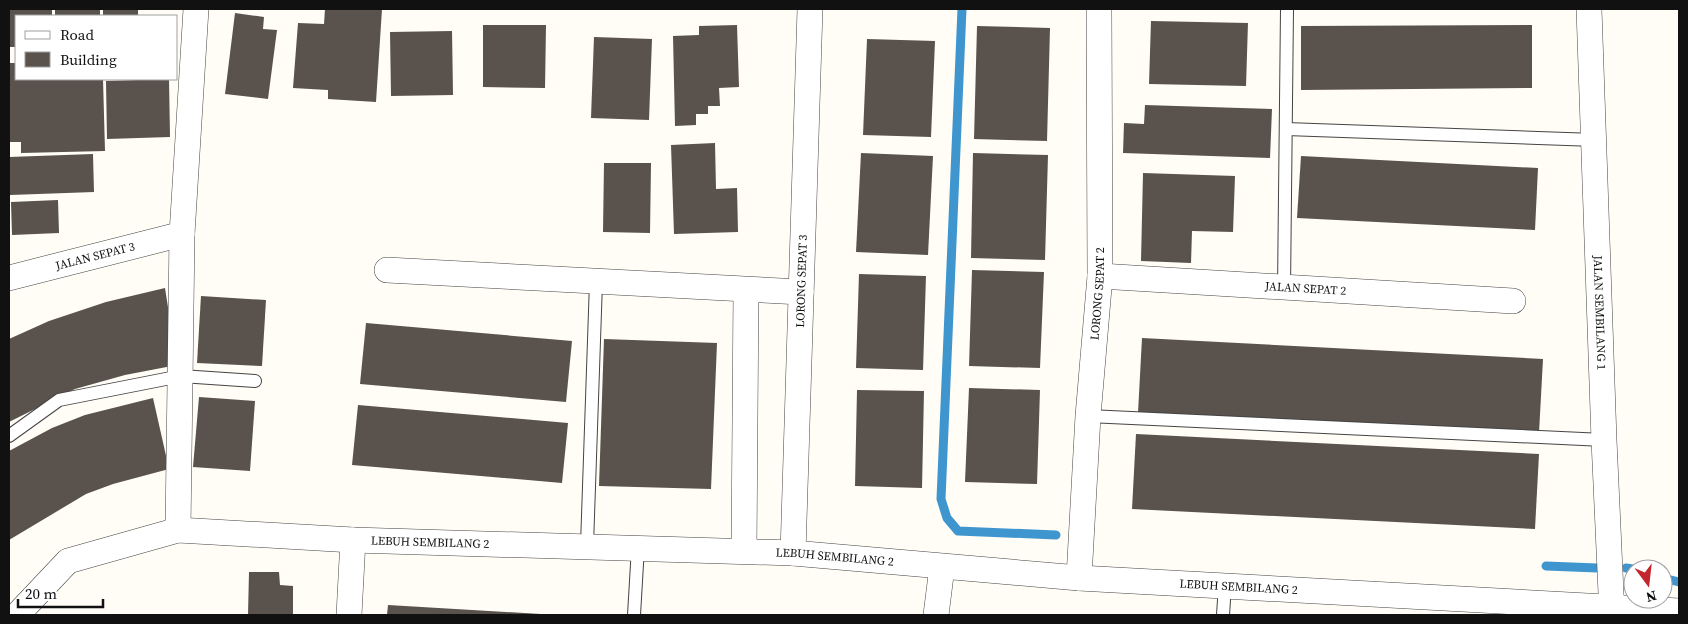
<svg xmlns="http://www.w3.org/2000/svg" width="1688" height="624" viewBox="0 0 1688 624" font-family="'Source Serif 4',serif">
<rect width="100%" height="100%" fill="#fffdf5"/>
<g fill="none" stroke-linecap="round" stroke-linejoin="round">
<g stroke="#3f96cf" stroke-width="9">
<polyline points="962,9 941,499 947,518 958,531 1056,535"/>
<polyline points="1546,566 1597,568"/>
<polyline points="1626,568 1633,569"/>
<polyline points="1663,578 1679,582"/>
</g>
</g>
<g fill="#5a524d">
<polygon points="9,9 52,9 52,16 16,16 16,47 9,47"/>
<rect x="55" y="9" width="45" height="7"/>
<rect x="103" y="9" width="35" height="7"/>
<polygon points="325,9 382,9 376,102 328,99 328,90 293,88 298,23 324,24"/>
<polygon points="235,13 264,17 263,29 277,30 268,99 225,94"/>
<polygon points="1151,21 1248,23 1246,86 1149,84"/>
<polygon points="483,25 546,25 545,88 483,87"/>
<polygon points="737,25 739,87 719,88 720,106 708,106 708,114 696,114 696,125 675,126 673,36 699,35 699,26"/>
<polygon points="1532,25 1532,88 1301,90 1301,26"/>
<polygon points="977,26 1050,28 1047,141 974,139"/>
<polygon points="452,31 453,95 391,96 390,32"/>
<polygon points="594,37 652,39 649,120 591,118"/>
<polygon points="867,39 935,41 931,137 863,135"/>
<polygon points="9,63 16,63 16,79 103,79 105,151 21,153 21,142 9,142"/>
<polygon points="169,79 170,137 107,139 106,81"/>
<polygon points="1145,105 1272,109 1270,158 1123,153 1124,123 1144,124"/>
<polygon points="715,143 716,189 737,188 738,232 674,234 671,145"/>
<polygon points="861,153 933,156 928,255 856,252"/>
<polygon points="973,153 1048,155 1045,260 971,258"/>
<polygon points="93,154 94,192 10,195 9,157"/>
<polygon points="1301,156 1538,168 1535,230 1297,218"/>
<polygon points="604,163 651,163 650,233 603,232"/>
<polygon points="1143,173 1235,176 1233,232 1192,231 1191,263 1141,261"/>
<polygon points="58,200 59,233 12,235 11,202"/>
<polygon points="972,270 1044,272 1040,368 969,366"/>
<polygon points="859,274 926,276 923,370 856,368"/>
<polygon points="165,288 177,365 125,375 75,389 9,422 9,339 49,321 106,302"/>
<polygon points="201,296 266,300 262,366 197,363"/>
<polygon points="366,323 572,341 566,402 360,384"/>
<polygon points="1142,338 1543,359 1539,433 1138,413"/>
<polygon points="604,339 717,343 711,489 599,486"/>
<polygon points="969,388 1040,390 1037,484 965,482"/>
<polygon points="857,390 924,391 922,488 855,486"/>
<polygon points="199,397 255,401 250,471 193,467"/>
<polygon points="153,398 169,469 113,484 86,494 9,540 9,451 52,428 85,415"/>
<polygon points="358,405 568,423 562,483 352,465"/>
<polygon points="1136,434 1539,454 1535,529 1132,509"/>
<polygon points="249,572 279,572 280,585 293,586 293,615 248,615"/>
<polygon points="388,605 541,614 541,615 387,615"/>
</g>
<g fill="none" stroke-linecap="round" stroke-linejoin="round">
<g stroke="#444" stroke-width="14">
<g id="lane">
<polyline points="1286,129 1595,140"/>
<polyline points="1284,289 1287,9"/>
<polyline points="1088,416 1604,440"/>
<polyline points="9,436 59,400 181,376 255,381"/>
<polyline points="587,545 596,282"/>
<polyline points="634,615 638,547"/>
<polyline points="1223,615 1225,585"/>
</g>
</g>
<g stroke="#444" stroke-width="26">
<g id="street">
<path id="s1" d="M1589,9L1604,440L1612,615"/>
<polyline points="387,270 801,292"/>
<path id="s2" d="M1100,276L1513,301"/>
<path id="s3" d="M9,278L182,234"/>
<polyline points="178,530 182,234 196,9"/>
<polyline points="744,550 746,290"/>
<path id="s4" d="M793,553L810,9"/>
<path id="s5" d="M1079,578L1088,416L1100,276L1099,9"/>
<path id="s6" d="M17,615L68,561L178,530L353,540L793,553L1079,578L1679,611"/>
<polyline points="349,615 353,540"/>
<polyline points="936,615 942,567"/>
</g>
</g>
<use href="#lane" stroke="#fff" stroke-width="12"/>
<use href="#street" stroke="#fff" stroke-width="25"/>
</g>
<g text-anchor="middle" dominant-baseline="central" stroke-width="5" stroke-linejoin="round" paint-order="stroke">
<g font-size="12" fill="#111" stroke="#fff">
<text stroke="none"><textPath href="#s3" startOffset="89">JALAN SEPAT 3</textPath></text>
<text stroke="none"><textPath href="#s4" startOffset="272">LORONG SEPAT 3</textPath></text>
<text stroke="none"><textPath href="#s2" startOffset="206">JALAN SEPAT 2</textPath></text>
<text stroke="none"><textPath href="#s5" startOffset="285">LORONG SEPAT 2</textPath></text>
<text stroke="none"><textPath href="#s1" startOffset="304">JALAN SEMBILANG 1</textPath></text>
<text stroke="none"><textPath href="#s6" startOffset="441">LEBUH SEMBILANG 2</textPath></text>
<text stroke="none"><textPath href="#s6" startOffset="846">LEBUH SEMBILANG 2</textPath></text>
<text stroke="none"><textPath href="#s6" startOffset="1251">LEBUH SEMBILANG 2</textPath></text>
</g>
</g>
<rect width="1688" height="624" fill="none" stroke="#111111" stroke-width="20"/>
<rect x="15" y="15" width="162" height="65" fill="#ffffff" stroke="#a0a0a0"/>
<rect x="25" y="31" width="25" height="8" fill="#ffffff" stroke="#a0a0a0"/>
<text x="60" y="40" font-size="15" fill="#111111">Road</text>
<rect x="25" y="52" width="25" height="15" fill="#5a524d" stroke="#a0a0a0"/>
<text x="60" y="65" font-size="15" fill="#111111">Building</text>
<g transform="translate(1648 584) rotate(165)"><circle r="24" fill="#ffffff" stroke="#a0a0a0"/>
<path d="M0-4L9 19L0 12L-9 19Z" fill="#c4262e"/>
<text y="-8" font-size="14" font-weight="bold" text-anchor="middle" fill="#111111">N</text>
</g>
<path d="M18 599v8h85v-8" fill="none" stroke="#111111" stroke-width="2.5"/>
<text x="25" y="599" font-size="15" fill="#111111" stroke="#ffffff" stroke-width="4" paint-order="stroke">20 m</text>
</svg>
